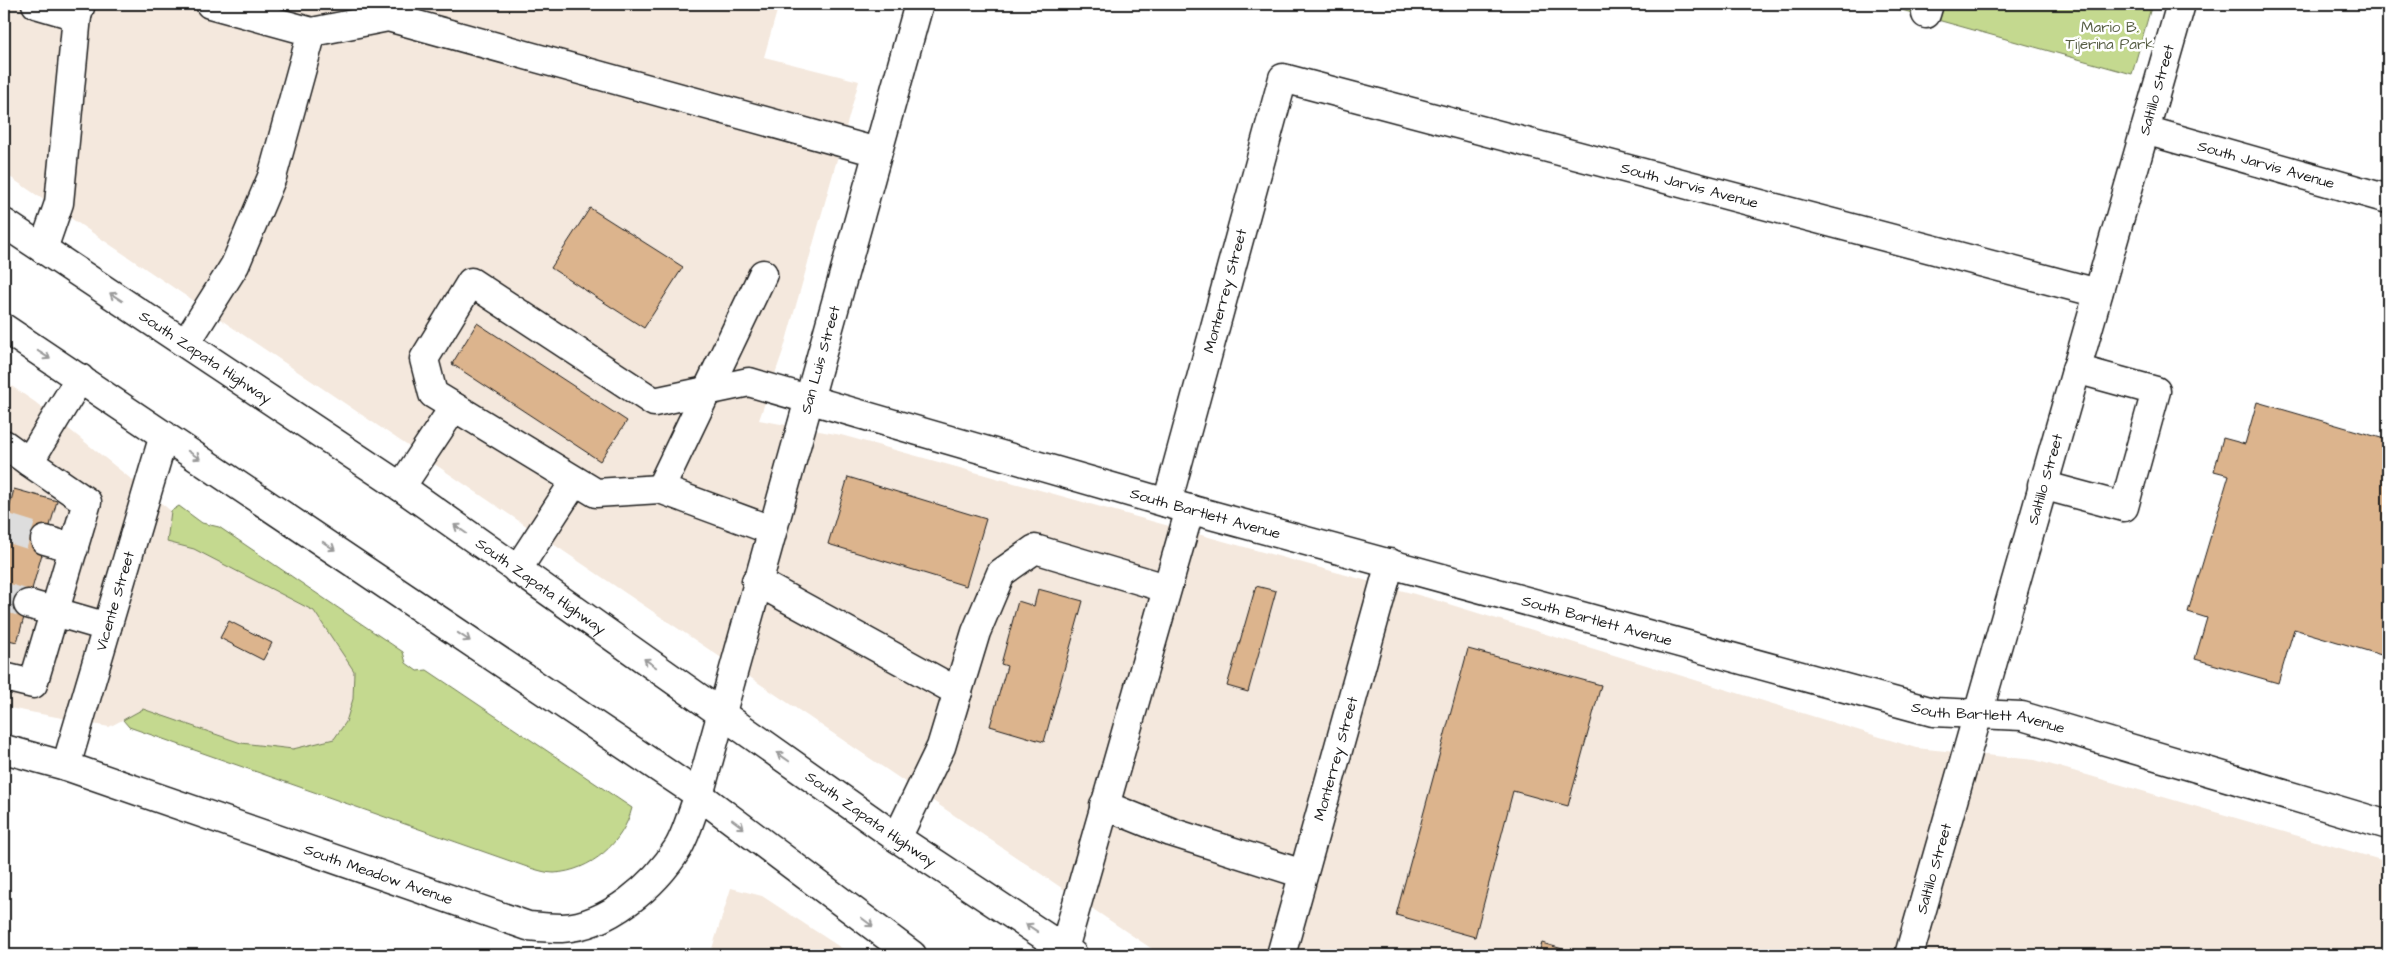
<svg xmlns="http://www.w3.org/2000/svg" width="2392" height="959" viewBox="0 0 2392 959" font-family="'Architects Daughter',sans-serif">
<rect width="100%" height="100%" fill="#fff"/>
<filter id="ink" filterUnits="userSpaceOnUse"><feTurbulence type="fractalNoise" baseFrequency=".02" numOctaves="2"/><feDisplacementMap in="SourceGraphic" scale="10" xChannelSelector="R" yChannelSelector="G"/><feConvolveMatrix kernelMatrix="1 2 1 2 8 2 1 2 1" color-interpolation-filters="sRGB"/></filter>
<g filter="url(#ink)">
<g fill="#f4e8dd">
<polygon points="4,4 779,4 764,57 859,81 784,348 759,420 841,435 1429,598 1916,748 2035,760 2388,862 2388,955 1161,955 4,173"/>
<polygon points="4,381 35,402 171,511 167,542 194,549 314,611 354,671 353,699 346,722 334,739 293,749 241,743 143,709 109,727 4,707"/>
<polygon points="731,888 762,896 852,955 710,955"/>
</g>
<g fill="#c4d98f" stroke="#707a56">
<polygon points="1880,4 2152,4 2132,74"/>
<path d="M179,506L202,523L219,527L403,652L406,663L417,671L427,670L632,808C623,843 591,871 554,873C546,873 538,870 530,868L129,727L123,720L143,709L241,743L293,749L334,739L346,722L353,699L354,671L314,611L194,549L167,542L171,511Z"/>
</g>
<g fill="#dcb48d" stroke="#1c1c1c">
<polygon points="590,208 683,267 644,328 551,268"/>
<polygon points="477,323 627,421 600,461 452,364"/>
<polygon points="2257,402 2388,440 2388,657 2294,629 2278,683 2195,659 2207,618 2188,612 2229,475 2214,471 2223,438 2245,444"/>
<polygon points="848,477 986,519 966,586 828,544"/>
<polygon points="14,489 57,501 17,642 4,639 4,529"/>
<polygon points="1256,586 1276,591 1248,692 1227,686"/>
<polygon points="1038,589 1083,601 1044,742 990,726 1007,666 1001,664 1018,601 1034,606"/>
<polygon points="229,621 272,643 263,660 220,638"/>
<polygon points="1468,649 1601,685 1568,806 1513,791 1475,937 1396,915"/>
<polygon points="1542,943 1583,955 1538,955"/>
</g>
<g fill="none" stroke-linecap="round" stroke-linejoin="round">
<g stroke="#ddd" stroke-width="28" stroke-dasharray="28 14" stroke-linecap="butt">
<polyline points="4,527 45,540"/>
<polyline points="4,597 28,604"/>
</g>
<g stroke="#1c1c1c" stroke-width="31">
<g id="minor">
<polyline points="36,4 77,16"/>
<polyline points="210,4 312,32 388,17 877,152"/>
<polyline points="1926,14 1929,4"/>
<path id="s1" d="M2145,130L2388,199"/>
<polyline points="43,249 59,203 77,16 81,4"/>
<polyline points="763,274 660,489 771,530"/>
<polyline points="186,343 235,265 272,177 312,32"/>
<polyline points="4,444 29,462 80,378"/>
<polyline points="2042,485 2124,507 2156,391 2076,369"/>
<polyline points="401,487 454,407"/>
<path id="s2" d="M660,489L596,493L433,394L424,359L471,282L654,402L749,382L1167,503L1933,712L2022,716L2388,825"/>
<path id="s3" d="M1167,503L1283,78L2098,293"/>
<polyline points="45,540 74,548"/>
<polyline points="517,570 575,481"/>
<polyline points="756,581 958,692"/>
<polyline points="28,604 107,627"/>
<polyline points="4,677 33,684 87,502 29,462"/>
<path id="s4" d="M66,766L164,435"/>
<polyline points="1104,805 1171,832 1303,874"/>
<polyline points="897,838 941,747 976,632 1001,573 1035,549 1166,588"/>
<polyline points="1064,949 1190,509"/>
<path id="s5" d="M1281,955L1390,563"/>
<path id="s6" d="M1909,955L2181,4"/>
</g>
</g>
<g stroke="#1c1c1c" stroke-width="31">
<g id="major">
<path id="s7" d="M4,223L401,487L897,838L1073,955"/>
<polyline points="4,328 699,795 912,955"/>
<path id="s8" d="M4,749L66,766L528,926C539,927 551,928 562,928C608,926 655,885 678,848C687,833 692,812 699,795L919,4"/>
</g>
</g>
<use href="#minor" stroke="#fff" stroke-width="28"/>
<use href="#major" stroke="#fff" stroke-width="28"/>
</g>
<defs><path id="oneway-shaft" d="M-6 0H5M1.5-3L5.5 0L1.5 3" fill="none" stroke-width="1.6" stroke-linecap="round" stroke-linejoin="round" transform="scale(1.25)"/></defs>
<g stroke="#999">
<use href="#oneway-shaft" transform="translate(116 297) rotate(-147)"/>
<use href="#oneway-shaft" transform="translate(44 355) rotate(33)"/>
<use href="#oneway-shaft" transform="translate(194 455) rotate(34)"/>
<use href="#oneway-shaft" transform="translate(460 529) rotate(-145)"/>
<use href="#oneway-shaft" transform="translate(329 546) rotate(34)"/>
<use href="#oneway-shaft" transform="translate(464 637) rotate(34)"/>
<use href="#oneway-shaft" transform="translate(650 663) rotate(-145)"/>
<use href="#oneway-shaft" transform="translate(783 757) rotate(-145)"/>
<use href="#oneway-shaft" transform="translate(738 824) rotate(37)"/>
<use href="#oneway-shaft" transform="translate(867 922) rotate(37)"/>
<use href="#oneway-shaft" transform="translate(1032 928) rotate(-146)"/>
</g>
</g>
<g text-anchor="middle" dominant-baseline="central" stroke-width="5" stroke-linejoin="round" paint-order="stroke">
<g font-size="15" fill="#575e44" stroke="#fff">
<text x="2110" y="27">Mario B.<tspan x="2110" dy="17">Tijerina Park</tspan></text>
</g>
<g font-size="15" fill="#1c1c1c" stroke="#fff">
<text stroke="none"><textPath href="#s6" startOffset="900">Saltillo Street</textPath></text>
<text stroke="none"><textPath href="#s1" startOffset="126">South Jarvis Avenue</textPath></text>
<text stroke="none"><textPath href="#s3" startOffset="861">South Jarvis Avenue</textPath></text>
<text stroke="none"><textPath href="#s3" startOffset="220">Monterrey Street</textPath></text>
<text stroke="none"><textPath href="#s7" startOffset="242">South Zapata Highway</textPath></text>
<text stroke="none"><textPath href="#s8" startOffset="1242">San Luis Street</textPath></text>
<text stroke="none"><textPath href="#s6" startOffset="495">Saltillo Street</textPath></text>
<text stroke="none"><textPath href="#s2" startOffset="1172">South Bartlett Avenue</textPath></text>
<text stroke="none"><textPath href="#s7" startOffset="648">South Zapata Highway</textPath></text>
<text stroke="none"><textPath href="#s4" startOffset="172">Vicente Street</textPath></text>
<text stroke="none"><textPath href="#s2" startOffset="1578">South Bartlett Avenue</textPath></text>
<text stroke="none"><textPath href="#s2" startOffset="1982">South Bartlett Avenue</textPath></text>
<text stroke="none"><textPath href="#s5" startOffset="204">Monterrey Street</textPath></text>
<text stroke="none"><textPath href="#s7" startOffset="1052">South Zapata Highway</textPath></text>
<text stroke="none"><textPath href="#s6" startOffset="90">Saltillo Street</textPath></text>
<text stroke="none"><textPath href="#s8" startOffset="395">South Meadow Avenue</textPath></text>
</g>
</g>
<rect width="2392" height="959" fill="none" stroke="#fff" stroke-width="20"/>
<rect x="10" y="10" width="2372" height="939" fill="none" stroke="#1c1c1c" stroke-width="2" filter="url(#ink)"/>
</svg>
